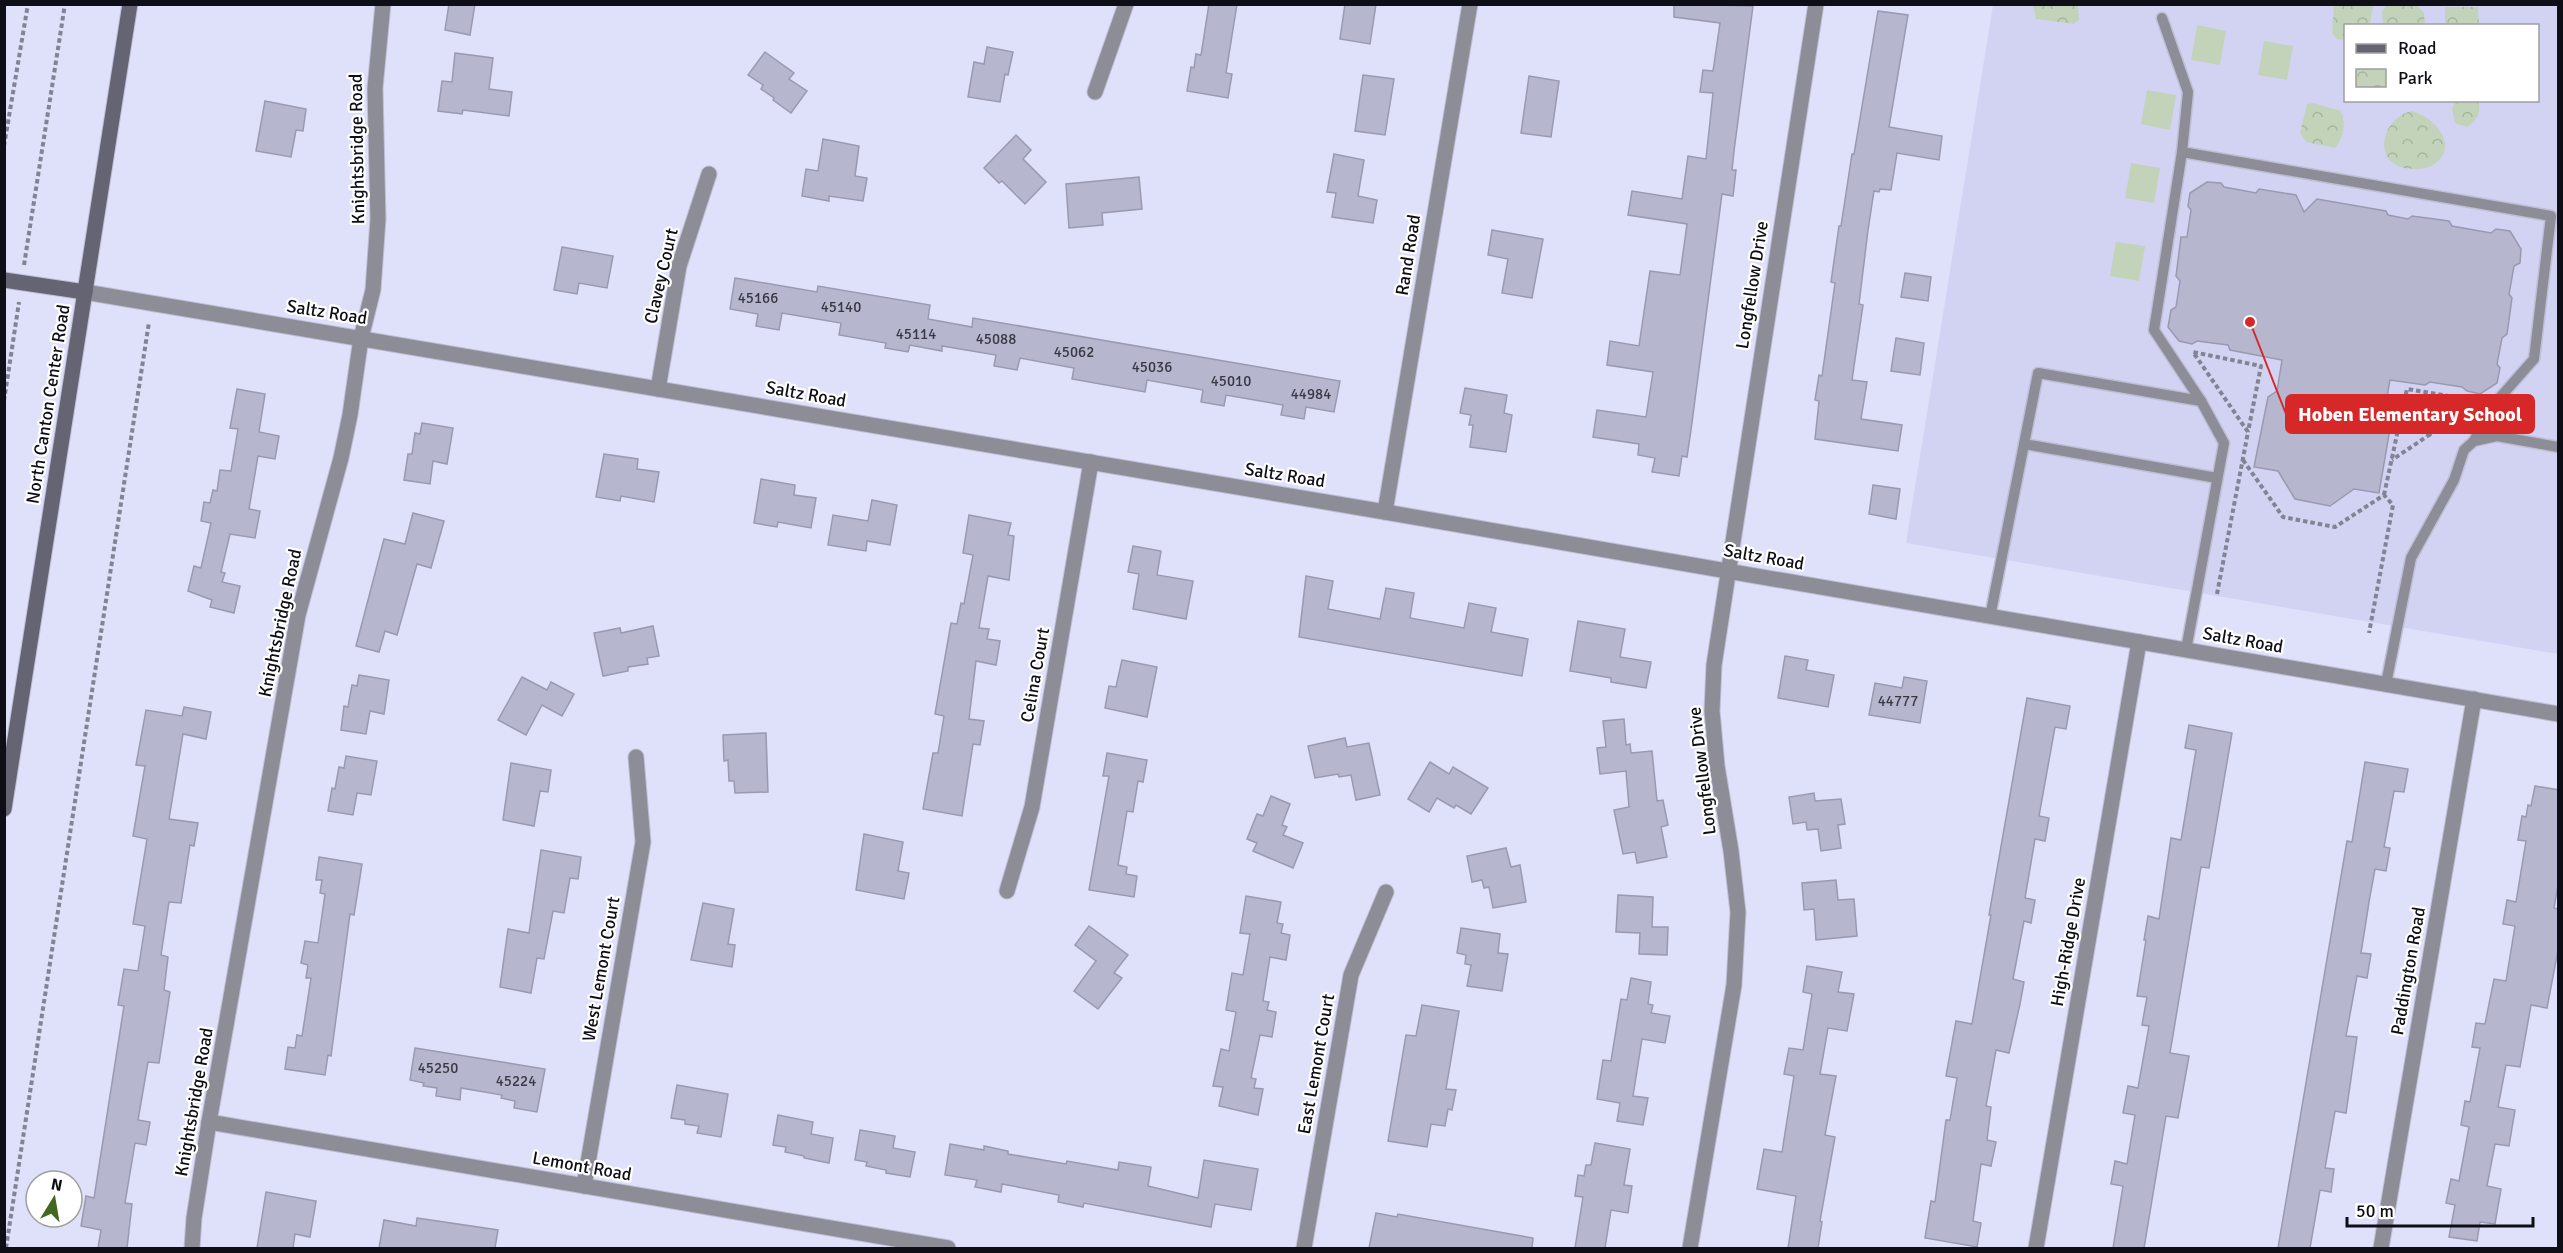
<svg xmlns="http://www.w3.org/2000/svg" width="2563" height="1253" viewBox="0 0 2563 1253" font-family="Signika,sans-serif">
<defs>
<pattern id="park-crowns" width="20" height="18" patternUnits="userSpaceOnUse" patternTransform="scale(1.5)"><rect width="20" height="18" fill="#c3d3b9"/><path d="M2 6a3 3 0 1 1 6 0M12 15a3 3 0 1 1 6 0" fill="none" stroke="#a6b49e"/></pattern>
</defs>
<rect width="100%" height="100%" fill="#dfe0f9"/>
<path fill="#d2d3f3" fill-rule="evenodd" d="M1993,5H2558V654L1906,543ZM2346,26H2538V100H2346Z"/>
<g fill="#c3d3b9">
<polygon points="2197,25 2226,31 2220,65 2191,60"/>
<polygon points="2264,41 2293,46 2287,80 2258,75"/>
<polygon points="2147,90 2176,95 2170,130 2141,124"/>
<polygon points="2131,163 2160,168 2154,203 2125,198"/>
<polygon points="2116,242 2145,246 2139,281 2110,276"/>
</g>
<g fill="url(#park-crowns)">
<polygon points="2033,5 2078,5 2079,20 2074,24 2036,19"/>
<polygon points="2334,5 2373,5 2370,25 2346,26 2345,41 2337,39 2332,33"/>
<polygon points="2411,5 2418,6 2424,13 2425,25 2383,25 2382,12 2386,5"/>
<polygon points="2445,7 2478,7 2479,25 2445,25"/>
<path d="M2455,101H2478C2482,113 2477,120 2467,127L2455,123L2452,109Z"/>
<path d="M2313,103L2341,111C2346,125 2344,136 2335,148L2306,142L2300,133L2307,104Z"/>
<path d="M2412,111C2433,117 2459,143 2436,163C2430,168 2422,169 2414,169C2371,169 2378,119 2412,111Z"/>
</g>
<g fill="#b6b7cf" stroke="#9999b0" stroke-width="1.5">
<polygon points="449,4 475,4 470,35 445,30"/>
<polygon points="1209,4 1237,4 1226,73 1232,74 1228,98 1187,91 1191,67 1194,68 1196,54 1201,55"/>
<polygon points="1345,4 1376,4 1370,44 1340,39"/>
<polygon points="1674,4 1753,6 1734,151 1732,170 1736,170 1733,196 1722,194 1691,430 1687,457 1682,456 1679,476 1652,472 1655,458 1638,455 1639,444 1593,437 1597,410 1646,417 1653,372 1607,365 1610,341 1639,346 1650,271 1680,275 1687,224 1628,215 1632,191 1682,199 1688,156 1706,159 1713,93 1700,92 1703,70 1713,71 1720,23 1674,17"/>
<polygon points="1878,11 1908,15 1889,127 1942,136 1939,160 1897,153 1891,190 1880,189 1879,192 1874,191 1868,230 1859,304 1863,305 1852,380 1867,382 1861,419 1902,425 1898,451 1815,439 1819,401 1815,400 1819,375 1822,376 1835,283 1831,282 1839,226 1841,226 1852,154 1854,154"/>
<polygon points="987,47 1013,52 1008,75 1005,74 1000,102 968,97 974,62 984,64"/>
<polygon points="765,52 794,73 789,79 807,91 791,113 773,100 774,98 761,89 763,85 748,75"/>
<polygon points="455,53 493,58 489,89 512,92 509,116 463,110 462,114 438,111 442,81 452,82"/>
<polygon points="1363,75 1394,79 1385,135 1355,131"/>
<polygon points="1529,76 1559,81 1551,137 1521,133"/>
<polygon points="265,101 306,109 303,131 296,130 291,157 256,151"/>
<polygon points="1016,135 1031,150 1023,159 1046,182 1025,204 1002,181 999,183 984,168"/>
<polygon points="823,139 859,146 855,176 867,178 863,201 829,196 829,201 802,196 806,169 818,171"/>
<polygon points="1334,154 1364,160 1358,196 1377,200 1373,223 1332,217 1336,193 1327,192"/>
<polygon points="1139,177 1142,209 1102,213 1103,225 1069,228 1066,184"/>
<polygon points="2207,182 2221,183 2224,187 2256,193 2259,189 2296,195 2304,212 2317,199 2386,211 2388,215 2408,219 2412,216 2449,221 2452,226 2491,233 2496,229 2510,231 2521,249 2520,263 2514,266 2509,294 2512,298 2507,334 2502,338 2497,364 2500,368 2497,383 2480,394 2467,391 2462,387 2430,382 2425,385 2390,380 2385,408 2392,417 2379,493 2354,489 2330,506 2295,499 2278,471 2254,467 2268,397 2277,391 2282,360 2230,350 2228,345 2197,341 2192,344 2179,341 2168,327 2171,310 2176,307 2180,281 2176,276 2181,237 2187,237 2191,210 2188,206 2190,193"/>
<polygon points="1492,230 1543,239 1532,298 1502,293 1508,259 1488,255"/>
<polygon points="562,247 613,256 607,288 579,283 577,294 554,290"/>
<polygon points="1905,273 1931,277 1928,301 1901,297"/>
<polygon points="735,278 817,292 818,286 930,305 928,319 972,327 973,318 1340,381 1334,412 1306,407 1304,419 1281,415 1283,405 1226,395 1224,406 1201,402 1203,390 1147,380 1145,392 1072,379 1074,368 1020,358 1017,370 994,366 996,355 942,346 942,351 910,345 908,352 885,348 886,343 839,335 841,323 782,313 779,330 756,326 758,314 730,309"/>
<polygon points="1896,338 1924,343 1920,375 1891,371"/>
<polygon points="1465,388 1507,395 1504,413 1512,415 1506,452 1470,447 1473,425 1469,425 1471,415 1460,413"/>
<polygon points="237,389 265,394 259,432 279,436 275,459 258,456 249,509 260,511 255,538 230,534 221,572 225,573 222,582 240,586 234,613 210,607 212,600 188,591 194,566 201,568 211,523 201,521 204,502 210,503 213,490 217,491 220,470 231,471 238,429 230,428"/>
<polygon points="422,423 453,428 447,464 433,461 430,484 404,480 408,454 412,454 415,433 420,434"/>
<polygon points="604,454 638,459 637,469 659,472 654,502 621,496 620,501 596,497"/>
<polygon points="761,479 795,485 794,495 816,498 811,528 778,522 777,527 754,523"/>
<polygon points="1873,485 1900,489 1896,519 1869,514"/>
<polygon points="872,500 897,505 890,545 867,541 866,551 828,545 833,515 868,521"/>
<polygon points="413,513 444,521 431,568 417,564 397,635 385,631 379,652 356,646 384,539 405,544"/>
<polygon points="969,515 1011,523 1008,535 1014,536 1009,580 988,576 979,628 989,629 987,639 1000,641 996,665 976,661 969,719 984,721 980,745 973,744 962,816 923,809 933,753 938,753 944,716 935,714 951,623 957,624 961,603 964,604 973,555 963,553"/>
<polygon points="1133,546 1161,551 1157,575 1193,581 1186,619 1133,609 1139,574 1128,572"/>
<polygon points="1306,576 1333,581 1328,609 1380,619 1386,588 1414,593 1410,618 1464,628 1469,603 1496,608 1491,632 1528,639 1522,676 1299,637"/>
<polygon points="1578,621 1625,629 1620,657 1651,662 1646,688 1611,682 1611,678 1570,671"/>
<polygon points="653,626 659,656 647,658 648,664 628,667 628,671 603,676 594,633 620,628 621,633"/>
<polygon points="1785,656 1808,660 1806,670 1834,675 1828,707 1778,698"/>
<polygon points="1122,660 1157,667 1147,717 1105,708 1109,686 1116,687"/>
<polygon points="359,675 389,680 384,714 370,711 366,734 341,730 344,706 348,707 352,685 357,686"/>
<polygon points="522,677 547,690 551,682 574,694 562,716 542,705 526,735 498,720"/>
<polygon points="1904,677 1927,681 1920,723 1869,715 1875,683 1902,688"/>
<polygon points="2027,698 2070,706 2066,729 2055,727 2039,816 2049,818 2045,841 2035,839 2025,898 2035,900 2031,923 2024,921 2013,979 2024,982 2020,1004 2009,1053 1996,1050 1986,1106 1991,1107 1987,1140 1996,1142 1991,1166 1981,1164 1973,1221 1981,1223 1977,1247 1925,1238 1931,1201 1935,1202 1946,1120 1950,1120 1957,1078 1946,1076 1956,1021 1972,1024 1991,915 1989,915"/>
<polygon points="184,707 211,712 206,739 183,734 169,819 198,823 194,846 190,845 181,903 169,902 161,955 168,957 164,990 170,992 159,1063 148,1062 138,1120 150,1122 146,1145 135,1143 125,1203 132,1204 127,1248 98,1248 101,1230 81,1226 86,1196 94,1198 124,1006 118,1005 124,969 138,971 145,926 133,924 147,839 133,836 145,766 136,765 146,710 182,716"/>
<polygon points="1624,719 1626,745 1630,744 1631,753 1652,751 1657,801 1663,800 1668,825 1661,827 1667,857 1637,863 1635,852 1623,854 1614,810 1629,807 1626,771 1600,774 1597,748 1606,747 1603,721"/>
<polygon points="2189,725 2232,733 2209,868 2201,867 2170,1053 2189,1056 2178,1118 2166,1116 2144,1248 2113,1248 2123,1186 2111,1184 2115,1161 2127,1164 2135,1115 2123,1113 2128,1086 2138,1088 2149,1026 2142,1025 2147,997 2137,996 2146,940 2144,940 2148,916 2159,919 2171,838 2181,840 2196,750 2185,748"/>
<polygon points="766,733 768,792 735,793 734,781 729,781 728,760 724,761 723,735"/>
<polygon points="1345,738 1347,747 1369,743 1380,795 1356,800 1351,775 1339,777 1338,774 1315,778 1308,746"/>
<polygon points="1107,753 1147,760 1143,782 1138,781 1133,812 1127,811 1118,865 1127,867 1126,874 1137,876 1134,897 1089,890 1109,776 1103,776"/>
<polygon points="346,756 377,761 371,795 357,793 353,815 328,811 332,788 335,789 339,767 344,768"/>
<polygon points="1430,762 1449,774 1453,767 1488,788 1471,814 1456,805 1454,808 1437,798 1429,812 1408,799"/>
<polygon points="2365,762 2408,769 2404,792 2394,791 2384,847 2390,848 2386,871 2375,869 2370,896 2361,953 2371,954 2367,978 2357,976 2346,1036 2357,1037 2346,1113 2335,1111 2325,1168 2334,1169 2331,1192 2320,1190 2310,1248 2278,1248 2347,841 2352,842"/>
<polygon points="511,763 551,770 548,792 540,791 534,826 503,820"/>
<polygon points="2535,786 2559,790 2559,879 2554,908 2559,909 2559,945 2547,1008 2531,1005 2520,1067 2506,1065 2498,1107 2515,1110 2509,1146 2495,1144 2487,1186 2501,1189 2495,1224 2480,1222 2477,1241 2449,1237 2455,1205 2446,1203 2451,1179 2459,1181 2469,1127 2461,1125 2465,1101 2470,1102 2480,1048 2472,1047 2476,1023 2485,1024 2494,979 2506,981 2515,926 2503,924 2507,900 2516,902 2526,841 2518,840 2522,816 2526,817 2528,805 2531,806"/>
<polygon points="1814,793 1815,801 1841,799 1845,824 1838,825 1841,848 1821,851 1818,829 1807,830 1806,822 1793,824 1789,797"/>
<polygon points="1271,796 1290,804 1282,825 1287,827 1283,835 1303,843 1293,868 1253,851 1257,843 1247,839 1257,814 1263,816"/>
<polygon points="864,834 903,842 898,871 909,873 904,899 856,890"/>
<polygon points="1506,848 1511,867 1520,865 1526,902 1493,908 1489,887 1484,888 1482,880 1472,882 1467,856"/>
<polygon points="541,850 581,857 578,879 570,878 564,913 553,911 544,959 537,958 531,993 500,987 508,929 529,933"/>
<polygon points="319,857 362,864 354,915 350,914 331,1056 328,1055 325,1075 285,1069 288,1047 295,1048 297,1035 302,1036 311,978 306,978 308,965 301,963 305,941 318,943 325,894 320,893 322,880 316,880"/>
<polygon points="1836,880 1838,900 1854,899 1857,936 1816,940 1814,909 1804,910 1802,883"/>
<polygon points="1618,895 1653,897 1652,927 1668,927 1667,955 1639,954 1640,933 1616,932"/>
<polygon points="1246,896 1281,902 1277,923 1283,924 1281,933 1290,935 1286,960 1270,957 1263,1001 1269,1002 1267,1010 1276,1012 1272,1037 1260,1035 1251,1078 1256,1079 1254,1088 1263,1089 1258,1115 1219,1106 1223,1087 1213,1086 1221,1049 1229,1051 1236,1012 1226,1010 1232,973 1243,975 1250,934 1240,933"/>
<polygon points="703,903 734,909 728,944 735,945 732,967 691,960"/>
<polygon points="1089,926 1128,955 1114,973 1122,978 1098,1009 1074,991 1096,961 1075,945"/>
<polygon points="1461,928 1500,934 1498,953 1508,954 1502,991 1467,986 1471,965 1465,964 1466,955 1457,953"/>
<polygon points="1807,966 1842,972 1838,992 1854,994 1847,1031 1828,1028 1820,1074 1836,1076 1825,1135 1835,1137 1820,1221 1822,1222 1818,1248 1788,1248 1796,1196 1757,1189 1764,1149 1782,1152 1794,1076 1784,1074 1789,1048 1803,1050 1812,994 1803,992"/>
<polygon points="1631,978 1651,982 1648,1004 1653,1005 1651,1013 1670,1016 1665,1043 1642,1039 1633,1096 1648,1098 1643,1125 1617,1121 1620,1103 1597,1099 1603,1060 1611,1061 1621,999 1627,1000"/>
<polygon points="1422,1005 1459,1011 1446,1089 1456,1090 1452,1110 1448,1109 1445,1126 1431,1124 1427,1147 1388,1141 1406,1035 1416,1036"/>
<polygon points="415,1048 545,1069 537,1112 514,1108 515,1101 501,1098 502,1095 461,1088 460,1100 436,1096 437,1088 423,1086 424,1083 410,1080"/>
<polygon points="677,1085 728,1094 721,1137 697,1133 699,1126 685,1124 685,1120 671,1118"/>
<polygon points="778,1115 813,1122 811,1134 833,1138 829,1163 804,1158 804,1156 785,1152 786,1147 773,1145"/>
<polygon points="860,1130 895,1136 893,1148 915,1152 910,1177 886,1173 886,1170 866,1166 867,1162 855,1160"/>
<polygon points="1595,1143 1630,1149 1624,1185 1632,1186 1628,1213 1611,1210 1605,1248 1575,1248 1583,1197 1575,1196 1578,1175 1584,1176 1586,1165 1591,1165"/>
<polygon points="950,1144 984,1150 984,1146 1008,1151 1008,1154 1066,1164 1067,1161 1118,1170 1119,1162 1151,1167 1148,1186 1198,1198 1204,1160 1258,1169 1251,1210 1215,1204 1211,1227 1084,1203 1083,1207 1058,1202 1059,1195 1002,1184 1001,1192 975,1187 977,1180 945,1175"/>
<polygon points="266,1192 316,1201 310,1237 295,1234 293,1248 257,1248"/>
<polygon points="1376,1213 1397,1217 1398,1214 1533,1238 1532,1248 1369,1248"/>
<polygon points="417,1218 498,1230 495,1248 379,1248 384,1220 416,1226"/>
</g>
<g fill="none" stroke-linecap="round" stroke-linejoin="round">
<g stroke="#bebed5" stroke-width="13">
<g id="lane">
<polyline points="2162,18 2188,92 2182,152 2551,216 2534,359 2488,411 2474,441"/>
<polyline points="2182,152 2154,330 2201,401"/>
<polyline points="2024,444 2217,478"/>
<polyline points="1990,617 2038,373 2201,401 2224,443 2186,650"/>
<polyline points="2386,684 2411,558 2454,480 2464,450 2474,441 2497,436 2558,447"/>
</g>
</g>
<g stroke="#bebed5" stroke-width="17">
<g id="street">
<polyline points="1095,92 1126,4"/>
<polyline points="85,292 1385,512 2558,714"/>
<polyline points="658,389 679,266 709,174"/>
<polyline points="1385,512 1470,4"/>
<polyline points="1007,891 1032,807 1091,462"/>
<polyline points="209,1122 948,1248"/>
<polyline points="584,1186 643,842 636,757"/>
<polyline points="192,1248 194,1218 209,1122 298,615 341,458 350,415 361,338 373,290 378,219 375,88 383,4"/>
<polyline points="1304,1248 1351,975 1386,892"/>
<polyline points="1690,1248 1734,985 1738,912 1731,851 1717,766 1712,711 1714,665 1816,4"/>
<polyline points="2036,1248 2139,642"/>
<polyline points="2381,1248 2474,699"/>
</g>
</g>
<g stroke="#bebed5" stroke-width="17">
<g id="secondary">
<polyline points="4,280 85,292"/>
<polyline points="4,809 130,4"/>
</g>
</g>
<g stroke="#828394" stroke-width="4" stroke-dasharray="4.5 3" stroke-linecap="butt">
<polyline points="4,146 28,4"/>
<polyline points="24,265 65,4"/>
<polyline points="4,401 19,302"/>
<polyline points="2404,402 2407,389 2467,399 2465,412 2429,435"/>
<polyline points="2243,460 2283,517 2335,527 2384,495 2393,505 2369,633"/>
<polyline points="2384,495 2404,402 2429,435 2392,460"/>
<polyline points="2217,594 2248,432 2193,352 2261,366 2248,432"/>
<polyline points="6,1248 149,322"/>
</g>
<use href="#lane" stroke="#8c8d97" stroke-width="10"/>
<use href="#street" stroke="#8c8d97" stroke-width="15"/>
<use href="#secondary" stroke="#646473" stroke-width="15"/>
</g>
<g text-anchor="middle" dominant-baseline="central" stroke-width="4.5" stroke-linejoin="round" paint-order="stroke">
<g font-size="15" fill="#383844">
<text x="758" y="298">45166</text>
<text x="841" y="307">45140</text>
<text x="916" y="334">45114</text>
<text x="996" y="339">45088</text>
<text x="1074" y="352">45062</text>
<text x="1152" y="367">45036</text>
<text x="1231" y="381">45010</text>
<text x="1311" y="394">44984</text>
<text x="1898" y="701">44777</text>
<text x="438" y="1068">45250</text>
<text x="516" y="1081">45224</text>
</g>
<g font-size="18" fill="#0e0e16" stroke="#fff">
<text transform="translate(357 149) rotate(-91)">Knightsbridge Road</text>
<text transform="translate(1408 255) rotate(-81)">Rand Road</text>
<text transform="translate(661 276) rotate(-77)">Clavey Court</text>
<text transform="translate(1752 285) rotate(-81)">Longfellow Drive</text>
<text transform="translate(327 312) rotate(9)">Saltz Road</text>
<text transform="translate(806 394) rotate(10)">Saltz Road</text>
<text transform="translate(48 404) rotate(-81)">North Canton Center Road</text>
<text transform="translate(1285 475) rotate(9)">Saltz Road</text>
<text transform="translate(1764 557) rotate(10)">Saltz Road</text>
<text transform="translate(280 623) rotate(-78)">Knightsbridge Road</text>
<text transform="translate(2243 640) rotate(10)">Saltz Road</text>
<text transform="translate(1035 675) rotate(-80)">Celina Court</text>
<text transform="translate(1702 771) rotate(-97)">Longfellow Drive</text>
<text transform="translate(2068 942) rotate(-80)">High-Ridge Drive</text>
<text transform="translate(601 969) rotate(-80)">West Lemont Court</text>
<text transform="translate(2408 971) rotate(-80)">Paddington Road</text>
<text transform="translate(1316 1064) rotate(-80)">East Lemont Court</text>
<text transform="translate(194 1102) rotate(-80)">Knightsbridge Road</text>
<text transform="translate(582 1166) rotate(10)">Lemont Road</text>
</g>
</g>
<path fill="none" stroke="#d62828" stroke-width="2" d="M2250 322L2286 414"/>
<circle fill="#d62828" stroke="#fff" stroke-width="2" cx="2250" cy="322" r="6"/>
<rect fill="#d62828" stroke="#d62828" stroke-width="2" x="2286" y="395" width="248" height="38" rx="6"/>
<g font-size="20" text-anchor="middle" font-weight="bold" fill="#fff">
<text x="2410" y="421">Hoben Elementary School</text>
</g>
<rect width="2563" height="1253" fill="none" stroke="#0e0e16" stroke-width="12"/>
<rect x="2344" y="24" width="195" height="78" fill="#ffffff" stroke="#9f9fa2" stroke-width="1.5"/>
<rect x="2356" y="44" width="30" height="9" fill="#646473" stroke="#9f9fa2" stroke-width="1.5"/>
<text x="2398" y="54" font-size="18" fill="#0e0e16">Road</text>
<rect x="2356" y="69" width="30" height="18" fill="url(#park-crowns)" stroke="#9f9fa2" stroke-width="1.5"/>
<text x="2398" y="84" font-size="18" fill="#0e0e16">Park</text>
<g transform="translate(54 1199) rotate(11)"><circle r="28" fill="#ffffff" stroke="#9f9fa2" stroke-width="1.5"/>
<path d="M0-4.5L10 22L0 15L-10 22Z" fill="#416721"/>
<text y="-9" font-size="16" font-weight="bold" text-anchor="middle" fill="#0e0e16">N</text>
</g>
<path d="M2347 1217v9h186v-9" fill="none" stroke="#0e0e16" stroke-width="3"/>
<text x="2356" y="1217" font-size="18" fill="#0e0e16" stroke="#ffffff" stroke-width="4.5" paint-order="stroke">50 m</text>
</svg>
